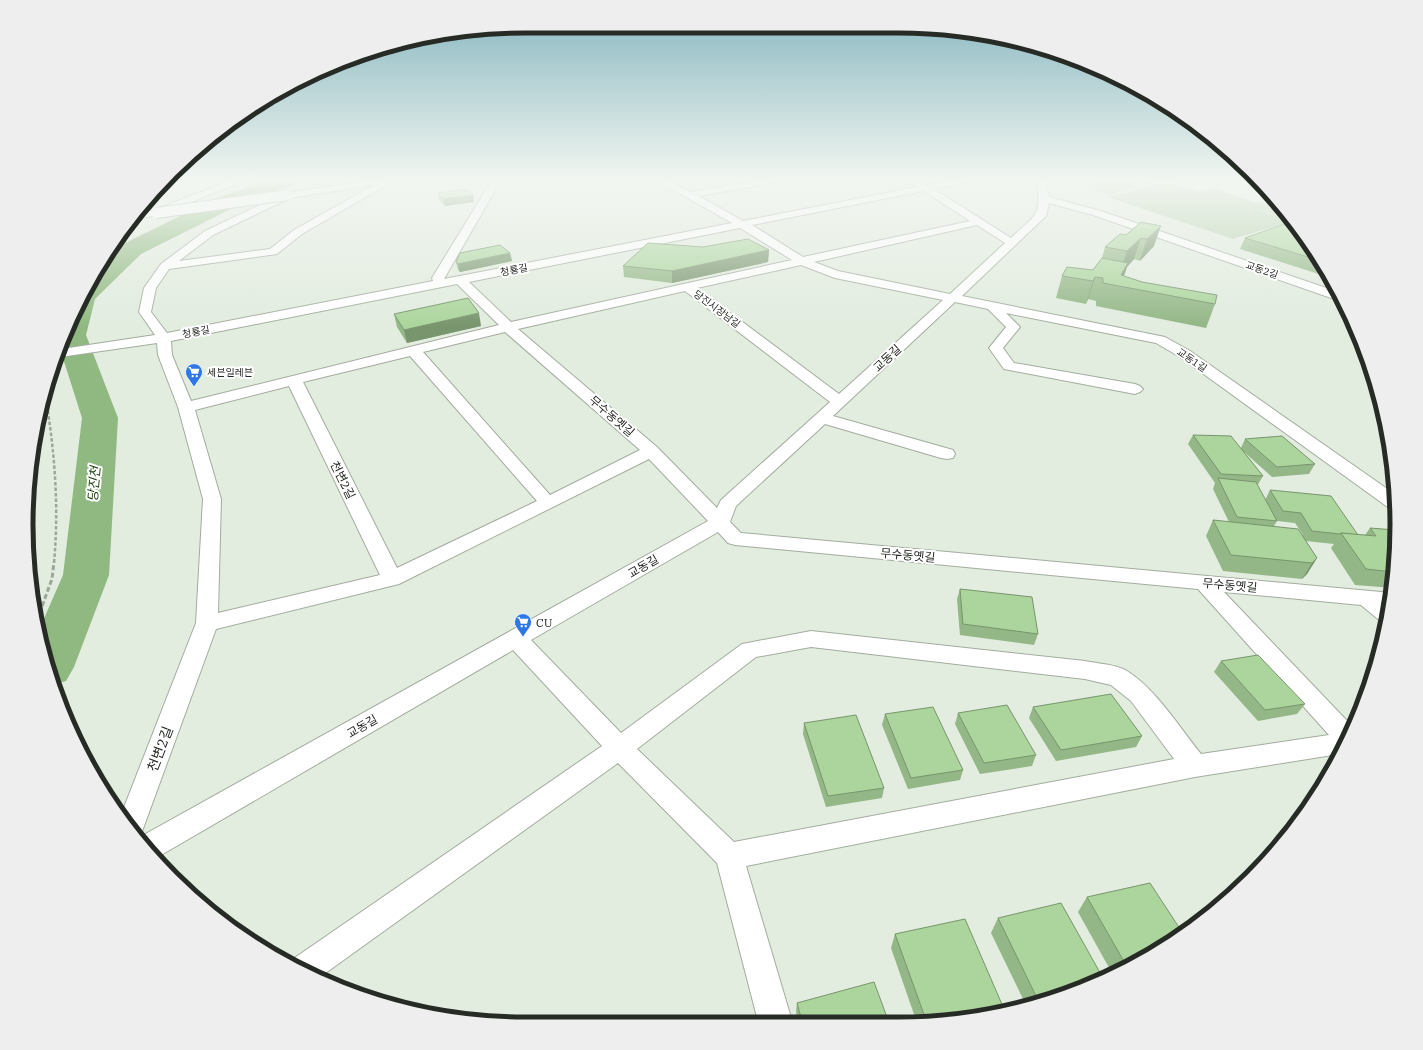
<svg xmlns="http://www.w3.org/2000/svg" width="1423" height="1050" viewBox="0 0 1423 1050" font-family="'IBM Plex Serif','Noto Sans KR',serif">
<rect width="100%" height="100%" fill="#e2ecdf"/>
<g fill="#b4cdab">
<polygon points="1089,180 1122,180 1138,183 1132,185 1136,187 1110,195 1088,188"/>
<polygon points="1169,183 1199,192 1215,189 1257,203 1260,202 1276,207 1274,207 1284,211 1292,219 1245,206 1293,221 1233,239 1107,197"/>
</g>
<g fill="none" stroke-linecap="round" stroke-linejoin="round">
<polygon fill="#90b981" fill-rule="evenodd" points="270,180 298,180 295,184 235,207 141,254 95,299 86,335 118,418 109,575 74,667 66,681 53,685 43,654 39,630 63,575 82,418 61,352 78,304 100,265 123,244 219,197"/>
<g stroke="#a3ac9f" stroke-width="2">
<g id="street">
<polygon points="232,180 238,180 240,182 160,215 134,219 139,213 154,210"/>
<path d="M374,180H395L302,234L277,254L169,269L156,288L151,312L167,333L433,281L432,278L492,180H501L444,279L732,223L659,182L658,180H668L691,192L760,180H777L773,183L699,196L743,221L917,187L914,184L919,181L927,185L954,180H970L969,182L934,189L1011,238C1035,215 1043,216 1036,180H1045L1049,197L1101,211L1338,292L1343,300H1337L1093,215L1049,203L1046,216L962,296L1165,337L1190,351L1396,495L1395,509L1389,508L1180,357L1156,343L1006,313L1020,327L1003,348L1014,363L1135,384L1140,386L1143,389L1140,392L1135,394L1009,370L1004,369L989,348L1006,327L988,309L955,302L833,416L953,450L955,454L953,458L947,459L941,458L825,424L736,506L730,522L741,533L1392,593L1385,622L1379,620L1361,605L1224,592L1352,726L1339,754L1195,777L746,866L792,1021H758L717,863L618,763L320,977L291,964L293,959L602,746L513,650L156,858L129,829L121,815L196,623L203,499L178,407L158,355L157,343L60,357L62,349L155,335L139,312L144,288L161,264L205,231L285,193ZM374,185L294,230L270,249L179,261L213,235L290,198ZM924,191L970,221L803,257L752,225ZM977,225L1005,243L950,294L838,271L814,262ZM740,228L792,260L511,322L469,282ZM801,265L835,278L943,300L839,394L697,288ZM457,284L499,325L191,401L172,355L171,341ZM685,291L830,402L721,500L717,508L657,447L518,329ZM505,332L640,450L550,495L423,352ZM410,356L537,501L397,568L303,382ZM289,386L380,575L218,613L221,499L195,410ZM649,459L708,521L140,837L216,629L399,584ZM718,532L728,543L735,545L1198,589L1329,735L1201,754C1180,728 1155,688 1127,671C1116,664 1098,664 1085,661L811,631L742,644L621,733L531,640ZM811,647L1085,679L1111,685L1131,701L1174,759L734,842L637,749L756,657Z"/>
<path d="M1142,180H1181C1172,187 1154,184 1144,182Z"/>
</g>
</g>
<polyline stroke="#9ea69c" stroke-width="1.5" stroke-dasharray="2 1" stroke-linecap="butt" points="99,267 122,249 153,231"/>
<polyline stroke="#9ea69c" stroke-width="2" stroke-dasharray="3 1.5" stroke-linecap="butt" points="46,397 47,401"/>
<path stroke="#9ea69c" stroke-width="2.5" stroke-dasharray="3.5 2" stroke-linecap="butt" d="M46,400C55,453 59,509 54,563"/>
<polyline stroke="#9ea69c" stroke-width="3" stroke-dasharray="5 2.5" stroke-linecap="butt" points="37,620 52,579 54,562"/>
<use href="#street" fill="#fff" fill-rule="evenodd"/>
<g stroke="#a3ac9f" stroke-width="12" stroke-linecap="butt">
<polyline id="street-bridge" points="156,213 288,195"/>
</g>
<use href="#street-bridge" stroke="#fff" stroke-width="10"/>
</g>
<g fill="#93b786" fill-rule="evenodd">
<polygon points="451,180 481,180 455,184"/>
<polygon points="1201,180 1236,180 1215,184"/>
<polygon points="1243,180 1255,180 1263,188 1242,182"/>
<polygon points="438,193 473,195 474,202 445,206 439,200"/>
<polygon points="1293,221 1327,275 1325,276 1240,249 1245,238"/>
<polygon points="1141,222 1154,246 1140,261 1134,259 1127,267 1124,276 1215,304 1206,328 1096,306 1096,301 1088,299 1086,304 1056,298 1062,276 1093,270 1102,258 1105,247 1126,235"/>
<polygon points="703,247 769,250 768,262 672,283 624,277 623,266"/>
<polygon points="510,253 512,261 460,272 458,270 456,262"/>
<polygon points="394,314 481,326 407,343 397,327"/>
<path d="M1193,435L1241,448L1245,439L1315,464L1309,474L1272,477L1243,451L1263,476L1257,486L1265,500L1270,490L1358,535H1365L1370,528L1395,530L1393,588L1355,585L1331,548L1334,544L1306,541L1317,558L1307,574L1302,579L1223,571L1206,536L1213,520L1229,522L1213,489L1215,483L1188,444ZM1277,521L1295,523L1303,535L1274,526Z"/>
<polygon points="960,589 1038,634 1034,645 960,635 957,599"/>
<polygon points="1221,661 1305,704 1297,714 1258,721 1214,672"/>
<polygon points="1033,707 1142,736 1136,747 1056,761 1029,718"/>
<polygon points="958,713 1036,755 1032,766 980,774 955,724"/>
<polygon points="885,714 963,770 960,780 908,789 882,725"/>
<polygon points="804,723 884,788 882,798 826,807 803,734"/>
<polygon points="1087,897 1182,932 1112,973 1078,912"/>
<polygon points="998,918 1089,986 1025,1003 991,933"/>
<polygon points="895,934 963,1020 916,1020 891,948"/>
<polygon points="797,1003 888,1020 798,1021 796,1012"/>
</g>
<g fill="#78956d">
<polygon points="454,180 481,180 455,184"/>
<polygon points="1216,180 1236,180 1215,184"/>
<polygon points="473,195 474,202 445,206 443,199"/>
<polygon points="1161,226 1154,246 1140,261 1147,239"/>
<polygon points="1141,238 1134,259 1127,267 1121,285 1120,273 1127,251"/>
<polygon points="769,250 768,262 672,283 672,271"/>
<polygon points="510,253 512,261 460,272 458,264"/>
<polygon points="1095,277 1088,299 1086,304 1093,281"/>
<polygon points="479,313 481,326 407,343 404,330"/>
<polygon points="1317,558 1307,574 1302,579 1312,563"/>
</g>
<g fill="#abd59c" stroke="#78956d">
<polygon points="467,189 473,195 443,199 438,193"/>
<polygon points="1293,221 1318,260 1245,238"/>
<polygon points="1141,222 1161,226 1147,239 1141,238 1127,251 1105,247 1120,234 1126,235"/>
<polygon points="748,239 769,250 672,271 623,266 648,243 703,247"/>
<polygon points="500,245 510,253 458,264 456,262 460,253"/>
<polygon points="1102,258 1128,263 1121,275 1142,282 1217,295 1215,304 1103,283 1103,278 1095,277 1093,281 1062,276 1067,267 1093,270"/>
<polygon points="468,298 479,313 404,330 394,314"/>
<polygon points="1193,435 1231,436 1263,476 1221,474"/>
<polygon points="1282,436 1315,464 1277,467 1245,439"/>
<polygon points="1218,478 1256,482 1277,521 1237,517"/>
<polygon points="1270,490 1331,496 1358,535 1341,533 1340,534 1312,531 1301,513 1283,511"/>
<polygon points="1213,520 1298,529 1317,558 1312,563 1231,555"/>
<polygon points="1370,528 1395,530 1393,572 1366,569 1341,533 1376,536"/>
<polygon points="960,589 1032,597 1038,634 963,624"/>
<polygon points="1258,655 1305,704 1265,710 1221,661"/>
<polygon points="1111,694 1142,736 1061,750 1033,707"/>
<polygon points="1007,705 1036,755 984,763 958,713"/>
<polygon points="933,707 963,770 911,778 885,714"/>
<polygon points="856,715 884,788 828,796 804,723"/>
<polygon points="1150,883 1182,932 1126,965 1087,897"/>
<polygon points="1061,903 1103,978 1089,986 1038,1000 998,918"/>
<polygon points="965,919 1004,1009 963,1020 926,1020 895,934"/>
<polygon points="874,982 888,1020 802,1021 797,1003"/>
</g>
<linearGradient id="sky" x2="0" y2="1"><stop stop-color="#85b6bf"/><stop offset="0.55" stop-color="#f2f6f1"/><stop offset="1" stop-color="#f2f6f1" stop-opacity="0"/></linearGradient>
<rect width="1423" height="327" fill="url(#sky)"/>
<defs>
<g id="supermarket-pin" transform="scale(0.9)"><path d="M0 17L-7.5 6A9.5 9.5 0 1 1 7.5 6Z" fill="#2d78e4" stroke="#fff"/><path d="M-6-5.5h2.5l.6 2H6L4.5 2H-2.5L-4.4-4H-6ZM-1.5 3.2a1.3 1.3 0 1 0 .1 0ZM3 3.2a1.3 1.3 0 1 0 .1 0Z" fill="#fff"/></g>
</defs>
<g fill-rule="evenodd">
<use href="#supermarket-pin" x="194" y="372"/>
<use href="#supermarket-pin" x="523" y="622"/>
</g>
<g text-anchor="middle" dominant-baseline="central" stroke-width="4" stroke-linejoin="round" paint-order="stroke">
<g font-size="10" fill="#272b26" stroke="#fff">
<text transform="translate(514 270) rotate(-11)">청룡길</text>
<text transform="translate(1262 270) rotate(19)">교동2길</text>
<text transform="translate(717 309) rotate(37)">당진시장남길</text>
<text transform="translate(196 332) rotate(-11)">청룡길</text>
<text transform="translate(1192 360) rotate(34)">교동1길</text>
</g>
<g font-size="10" fill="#272b26" stroke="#fff" text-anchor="start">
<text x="207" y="372">세븐일레븐</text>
</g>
<g font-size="12" fill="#272b26" stroke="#fff">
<text transform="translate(887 358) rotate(-43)">교동길</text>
<text transform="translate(612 416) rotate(41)">무수동옛길</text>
<text transform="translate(343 480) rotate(64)">천변2길</text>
<text transform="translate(908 555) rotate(5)">무수동옛길</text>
<text transform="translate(643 566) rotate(-30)">교동길</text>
<text transform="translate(1230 585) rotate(5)">무수동옛길</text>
<text transform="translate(362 726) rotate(-30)">교동길</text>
</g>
<g font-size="12" fill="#272b26" stroke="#fff" text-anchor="start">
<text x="536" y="622">CU</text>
</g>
<g font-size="13" font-style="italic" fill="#143a00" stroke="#fff">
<text transform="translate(94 484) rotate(-85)">당진천</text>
</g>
<g font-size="14" fill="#272b26" stroke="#fff">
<text transform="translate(160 749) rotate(-69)">천변2길</text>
</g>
</g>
<path d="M0 0H1423V1050H0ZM525 33H898A492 492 0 0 1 1390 525V525A492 492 0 0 1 898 1017H525A492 492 0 0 1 33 525V525A492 492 0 0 1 525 33Z" fill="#eee" fill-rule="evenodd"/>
<path fill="none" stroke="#272b26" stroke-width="5" d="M525 33H898A492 492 0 0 1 1390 525V525A492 492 0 0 1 898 1017H525A492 492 0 0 1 33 525V525A492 492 0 0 1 525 33Z"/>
</svg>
